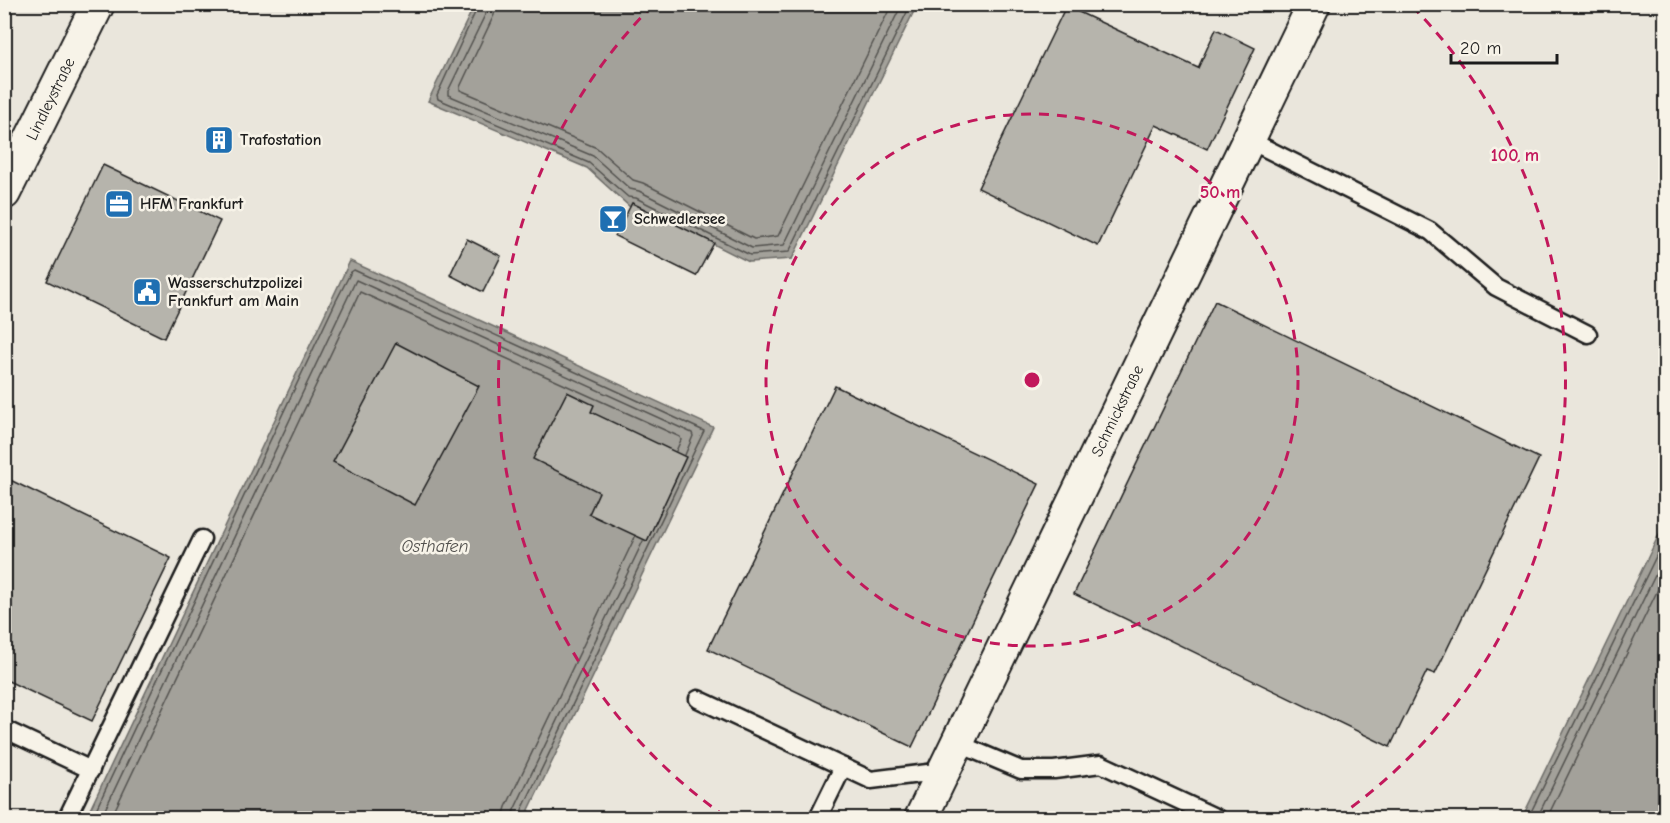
<svg xmlns="http://www.w3.org/2000/svg" width="1670" height="823" viewBox="0 0 1670 823" font-family="'Comic Neue',sans-serif">
<rect width="100%" height="100%" fill="#eae6dc"/>
<filter id="ink" filterUnits="userSpaceOnUse"><feTurbulence type="fractalNoise" baseFrequency=".0167" numOctaves="2"/><feDisplacementMap in="SourceGraphic" scale="12" xChannelSelector="R" yChannelSelector="G"/><feConvolveMatrix kernelMatrix="1 2 1 2 8 2 1 2 1" color-interpolation-filters="sRGB"/></filter>
<g filter="url(#ink)">
<g fill="#a3a19a" stroke="#6d6c68" stroke-width="1.5">
<polygon points="475,4 917,4 917,5 792,259 749,262 632,203 630,207 587,168 428,101"/>
<polygon points="350,261 713,427 525,818 86,818"/>
<polygon points="1665,522 1665,818 1522,818"/>
</g>
<g fill="none" stroke-linecap="round" stroke-linejoin="round">
<g stroke="#52514e" stroke-width="1.5">
<polyline points="479,4 437,95 438,99 589,163 628,197 636,198 750,255 789,252 911,4"/>
<polyline points="487,4 486,13 448,91 448,95 593,156 630,189 639,191 752,248 784,245 902,4"/>
<polyline points="496,4 494,15 460,87 460,90 597,148 633,180 643,183 754,239 778,236 892,4"/>
<polyline points="92,818 336,301 351,272 354,270 704,431 520,814 520,818"/>
<polyline points="101,818 356,280 692,433 693,436 685,455"/>
<polyline points="111,818 360,292 680,437 681,440 676,451"/>
<polyline points="503,818 506,807 635,537"/>
<polyline points="512,818 514,810 643,541"/>
<polyline points="1528,818 1666,536"/>
<polyline points="1537,818 1666,553"/>
<polyline points="1547,818 1666,573"/>
</g>
</g>
<g fill="#b6b4ac" stroke="#1c1c1c" stroke-width="1.5">
<polygon points="1066,6 1198,68 1216,29 1255,48 1207,149 1156,125 1098,246 978,188"/>
<polygon points="103,165 220,221 164,338 47,281"/>
<polygon points="632,203 714,243 696,276 615,236"/>
<polygon points="467,239 501,256 483,292 450,275"/>
<polygon points="1215,301 1539,458 1435,674 1427,671 1390,747 1074,594"/>
<polygon points="396,343 479,386 415,505 333,462"/>
<polygon points="835,386 1039,484 912,747 708,649"/>
<polygon points="567,392 594,405 591,412 686,457 647,541 589,514 599,492 533,459"/>
<polygon points="4,477 171,558 92,721 4,679"/>
</g>
<g fill="none" stroke-linecap="round" stroke-linejoin="round">
<g stroke="#1c1c1c" stroke-width="21">
<g id="lane">
<polyline points="1249,140 1430,231 1496,287 1588,334"/>
<polyline points="698,699 871,780 944,771"/>
<polyline points="4,729 91,770"/>
<polyline points="957,743 1021,770 1054,770 1101,764 1217,818"/>
<polyline points="67,818 202,539"/>
<polyline points="818,818 843,767"/>
</g>
</g>
<g stroke="#1c1c1c" stroke-width="36">
<g id="street">
<path id="s1" d="M4,193L98,4"/>
<path id="s2" d="M921,818L1314,4"/>
</g>
</g>
<use href="#lane" stroke="#f7f3e8" stroke-width="16"/>
<use href="#street" stroke="#f7f3e8" stroke-width="32"/>
</g>
</g>
<g fill="none" stroke="#c2185b" stroke-width="3" stroke-dasharray="10 8">
<circle cx="1032" cy="380" r="266"/>
<path d="M726 817A533 533 0 0 1 652 6M1412 6A533 533 0 0 1 1338 817"/>
</g>
<defs>
<g id="building-square" transform="scale(1.5)"><rect x="-9" y="-9" width="18" height="18" rx="4" fill="#1f6fb2" stroke="#f7f3e8"/><path d="M-4-6H4V6H1V3H-1V6H-4ZM-2.5-4.3h1.7v1.8h-1.7ZM.8-4.3h1.7v1.8H.8ZM-2.5-1h1.7V.8h-1.7ZM.8-1h1.7V.8H.8Z" fill="#fff"/></g>
<g id="office-square" transform="scale(1.5)"><rect x="-9" y="-9" width="18" height="18" rx="4" fill="#1f6fb2" stroke="#f7f3e8"/><path d="M-6-3h4V-5.5h4V-3h4V5H-6ZM-1-4.5V-3h2v-1.5ZM-6 0V1H6V0Z" fill="#fff"/></g>
<g id="bar-square" transform="scale(1.5)"><rect x="-9" y="-9" width="18" height="18" rx="4" fill="#1f6fb2" stroke="#f7f3e8"/><path d="M-6-5H6L.8 .8V4.5H3.5V6h-7V4.5H-.8V.8Z" fill="#fff"/></g>
<g id="civic-square" transform="scale(1.5)"><rect x="-9" y="-9" width="18" height="18" rx="4" fill="#1f6fb2" stroke="#f7f3e8"/><path d="M-.6-6.5H3V-4.5H.6V-3L4-1V1h2V6H-6V1h2V-1L-.6-3ZM-1.2 2.5V6h2.4V2.5Z" fill="#fff"/></g>
</defs>
<g fill-rule="evenodd">
<use href="#building-square" x="219" y="140"/>
<use href="#office-square" x="119" y="204"/>
<use href="#bar-square" x="613" y="219"/>
<use href="#civic-square" x="147" y="292"/>
</g>
<g text-anchor="middle" dominant-baseline="central" stroke-width="5" stroke-linejoin="round" paint-order="stroke">
<g font-size="16" fill="#1c1c1c" stroke="#f7f3e8">
<text stroke="none"><textPath href="#s1" startOffset="105">Lindleystraße</textPath></text>
<text stroke="none"><textPath href="#s2" startOffset="452">Schmickstraße</textPath></text>
</g>
<g font-size="16" font-weight="bold" fill="#1c1c1c" stroke="#f7f3e8" text-anchor="start">
<text x="240" y="140">Trafostation</text>
<text x="140" y="204">HFM Frankfurt</text>
<text x="634" y="219">Schwedlersee</text>
<text x="168" y="283">Wasserschutzpolizei<tspan x="168" dy="18">Frankfurt am Main</tspan></text>
</g>
<g font-size="18" font-style="italic" fill="#52514e" stroke="#f7f3e8">
<text x="435" y="546">Osthafen</text>
</g>
</g>
<circle cx="1032" cy="380" r="9" fill="#c2185b" stroke="#f7f3e8" stroke-width="3"/>
<g font-size="18" text-anchor="middle" font-weight="bold" fill="#c2185b" stroke="#f7f3e8" stroke-width="5" stroke-linejoin="round" paint-order="stroke">
<text x="1515" y="161">100 m</text>
<text x="1220" y="198">50 m</text>
</g>
<rect width="1670" height="823" fill="none" stroke="#f7f3e8" stroke-width="24"/>
<rect x="12" y="12" width="1646" height="799" fill="none" stroke="#1c1c1c" stroke-width="2" filter="url(#ink)"/>
<path d="M1451 54v9h106v-9" fill="none" stroke="#1c1c1c" stroke-width="3"/>
<text x="1460" y="54" font-size="18" fill="#1c1c1c" stroke="#f7f3e8" stroke-width="4.5" paint-order="stroke">20 m</text>
</svg>
